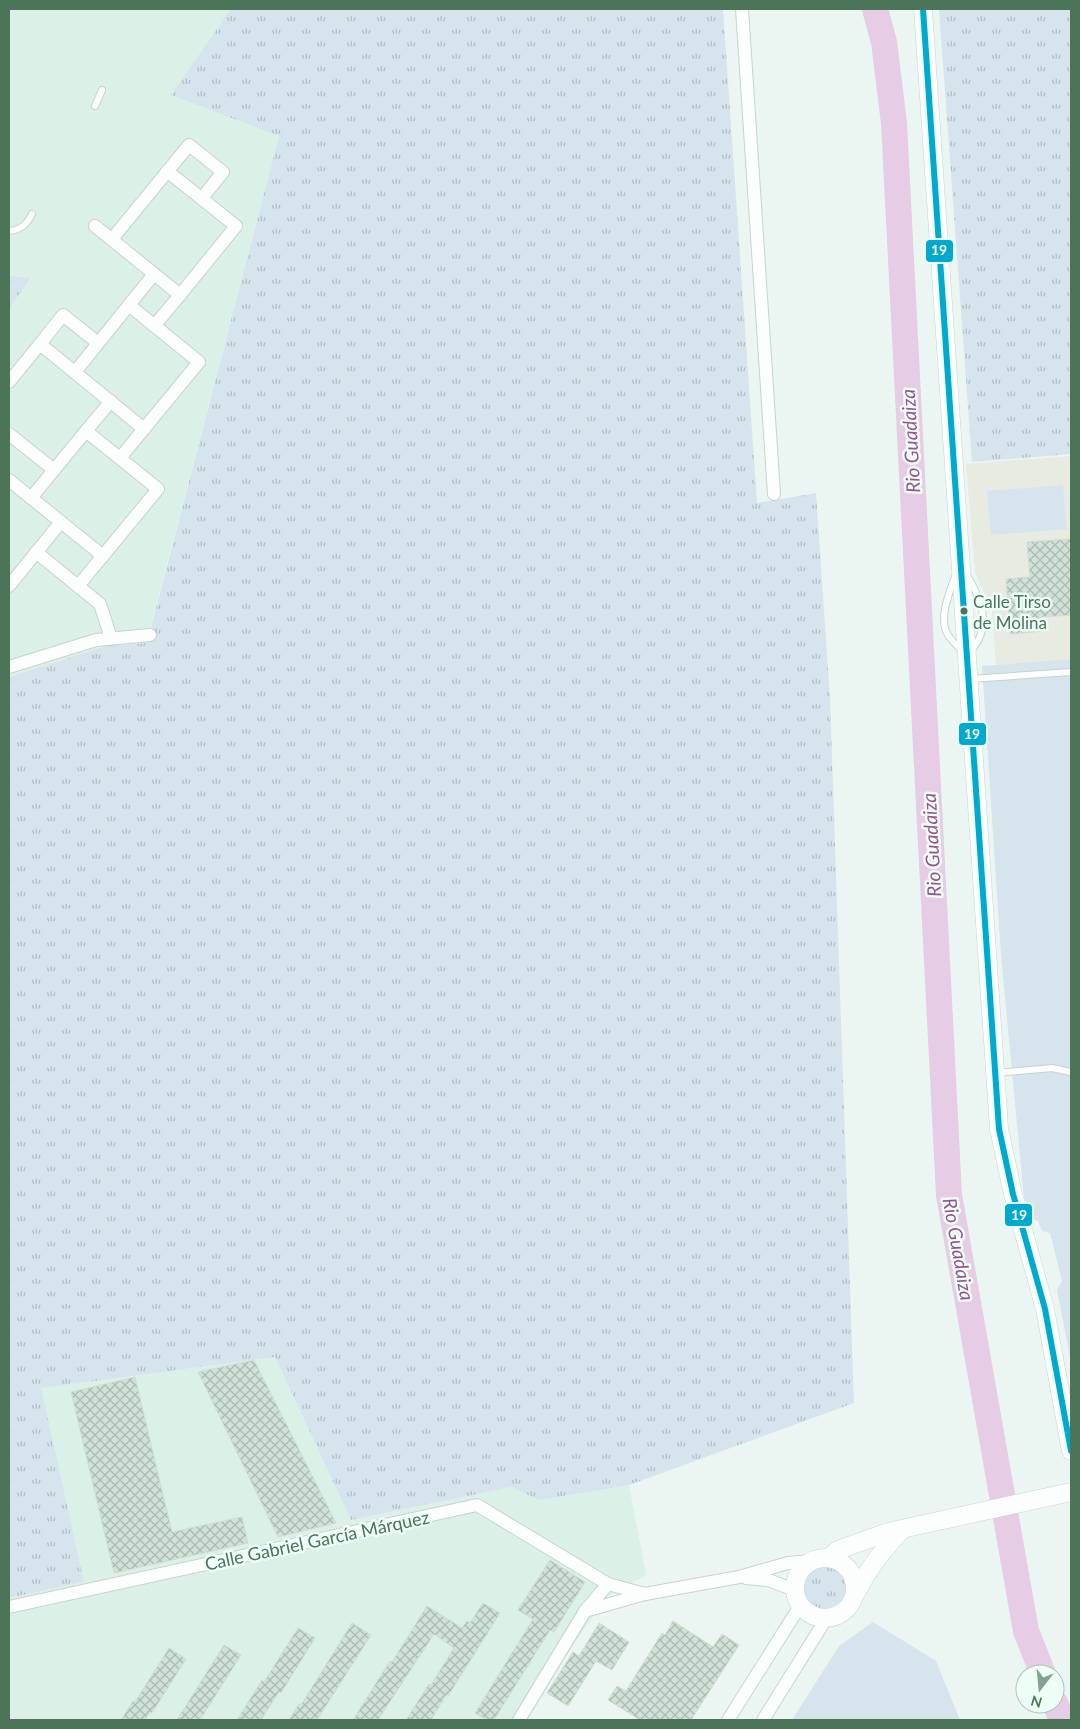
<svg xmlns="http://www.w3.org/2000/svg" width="1080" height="1729" viewBox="0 0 1080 1729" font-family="Lato,sans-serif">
<defs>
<pattern id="grass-tufts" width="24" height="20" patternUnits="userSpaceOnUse" patternTransform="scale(1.25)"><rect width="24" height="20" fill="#d6e4ed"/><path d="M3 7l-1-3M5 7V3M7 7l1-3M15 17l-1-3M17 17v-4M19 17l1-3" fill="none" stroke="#b0bdc3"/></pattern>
<pattern id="building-cross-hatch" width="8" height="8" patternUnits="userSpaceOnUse" patternTransform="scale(1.25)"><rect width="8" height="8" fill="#d0e1d7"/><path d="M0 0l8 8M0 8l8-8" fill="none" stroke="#abbbb1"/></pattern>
</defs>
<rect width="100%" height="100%" fill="#ebf6f2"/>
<g fill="#dbf0e6">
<polygon points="9,9 234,9 171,95 279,136 146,644 106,646 9,677 9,305 31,279 9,276"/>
<polygon points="275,1357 351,1520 511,1487 539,1500 629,1485 646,1575 606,1598 521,1720 9,1720 9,1598 84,1582 40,1388"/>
</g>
<polygon fill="#e8ebe1" points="1071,456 1071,659 996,665 992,611 975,572 966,464"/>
<g fill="url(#grass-tufts)">
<polygon points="231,9 723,9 757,503 816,493 830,698 854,1403 629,1485 539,1500 511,1487 351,1520 275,1357 41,1388 84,1582 9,1598 9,677 106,646 147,643 279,136 171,95"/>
<polygon points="939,9 1071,9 1071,454 972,462"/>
<polygon points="9,276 31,278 9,308"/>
<circle cx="826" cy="1588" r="22"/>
</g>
<g fill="#d6e4ed">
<polygon points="1063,485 1067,529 991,535 987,491"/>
<polygon points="1071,659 1071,1363 1057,1290 1062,1281 1050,1233 1042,1231 1038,1221 1035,1220 1024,1198 1001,955 982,666"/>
<polygon points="873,1622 936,1661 960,1720 792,1720 839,1646"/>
</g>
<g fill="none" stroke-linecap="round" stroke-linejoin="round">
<g stroke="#e6cde5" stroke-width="26">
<polyline points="875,9 884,42 894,123 949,1195 1026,1631 1043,1674"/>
<polyline points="1055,1703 1062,1720"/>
</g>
</g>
<g fill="url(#building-cross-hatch)" stroke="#cddfd5">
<polygon points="1071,539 1071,615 1043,617 1044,631 1010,634 1006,579 1030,577 1027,542"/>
<polygon points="254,1360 336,1523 278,1537 198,1372"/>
<polygon points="135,1377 172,1532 242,1517 248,1543 114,1573 71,1392"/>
<polygon points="550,1560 585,1582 554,1632 550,1630 494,1720 487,1720 475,1713 533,1619 518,1610"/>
<polygon points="483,1603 500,1613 448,1696 446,1695 431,1720 406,1720 429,1684 431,1685 454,1648 434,1634 378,1720 353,1720 390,1661 392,1662 427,1606 462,1628 467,1621 470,1623"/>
<polygon points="673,1621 713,1647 722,1634 739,1645 691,1720 640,1720 608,1700 617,1686 626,1691 662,1633 665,1635"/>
<polygon points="352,1623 371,1635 317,1720 289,1720 299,1704 301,1705"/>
<polygon points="599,1623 629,1642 612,1670 596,1661 568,1706 547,1693 573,1652 579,1656"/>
<polygon points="298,1628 315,1638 281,1693 279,1692 261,1720 237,1720 262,1680 264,1682"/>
<polygon points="224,1645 241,1655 200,1720 177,1720"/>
<polygon points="169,1648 186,1659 152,1713 150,1712 145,1720 121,1720 133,1701 135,1702"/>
</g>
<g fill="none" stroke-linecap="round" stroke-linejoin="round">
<g stroke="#c6d4cd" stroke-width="8">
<g id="lane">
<polyline points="95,106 102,90"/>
<path d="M9,231C21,230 27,224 32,214"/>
<path d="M960,563C978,594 998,625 967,655C961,649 953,643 948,635C936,617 954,582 960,563Z"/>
<polyline points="970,679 1071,672"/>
<polyline points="996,1073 1052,1068 1071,1072"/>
</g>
</g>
<g stroke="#c6d4cd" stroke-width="14">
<g id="street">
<polyline points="742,9 774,494"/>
<polyline points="167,171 236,226 180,295"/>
<polyline points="95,226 180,295 154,326"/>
<polyline points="112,239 189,145 223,172 202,198"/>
<polyline points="98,343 63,315 40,344 144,429"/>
<polyline points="75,372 129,305"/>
<polyline points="9,382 40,344"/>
<polyline points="9,434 54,470"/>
<polyline points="120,458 199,362 129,305 154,274"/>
<polyline points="9,480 103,556"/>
<polyline points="31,498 86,431"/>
<polyline points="36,552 100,604 111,638"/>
<polyline points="9,586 61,522"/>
<polyline points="78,586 158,489 86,431 111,401"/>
<polyline points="9,667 96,640 150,635"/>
<polyline points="746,1578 768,1580 795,1590"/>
<polyline points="9,1607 477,1505 608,1584 645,1594"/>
<polyline points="585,1611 645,1594 739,1577 788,1563 812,1561"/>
<polyline points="519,1720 585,1611 608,1584"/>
<polyline points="728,1720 800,1606"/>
<polyline points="763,1720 826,1619"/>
</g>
</g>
<g stroke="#c8d5ce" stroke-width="19">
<g id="secondary">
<polyline points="923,9 999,1129 1013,1194 1045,1309 1071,1451"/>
<circle cx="825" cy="1588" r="30"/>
<polyline points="829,1558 838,1550 888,1532 1071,1492"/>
<path d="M855,1595C868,1569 881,1552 901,1531"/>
</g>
</g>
<use href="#lane" stroke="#fcfefd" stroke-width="6"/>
<use href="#street" stroke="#fcfefd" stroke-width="12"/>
<use href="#secondary" stroke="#fcfefd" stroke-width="18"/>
<g stroke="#edfef7" stroke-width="10">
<polyline id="bus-1" points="923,9 999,1129 1013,1194 1045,1309 1071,1451"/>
</g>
<use href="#bus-1" stroke="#00a9ce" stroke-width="6"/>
</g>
<circle fill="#4c7459" stroke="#edfef7" stroke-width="2" cx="964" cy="611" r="4.5"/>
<g text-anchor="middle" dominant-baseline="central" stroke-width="5" stroke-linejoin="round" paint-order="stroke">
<g font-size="17" fill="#4c7459" stroke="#edfef7" text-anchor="start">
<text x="973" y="601">Calle Tirso<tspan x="973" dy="21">de Molina</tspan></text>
</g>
<g font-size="18" fill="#4c7459" stroke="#edfef7">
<text transform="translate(317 1540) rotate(-12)">Calle Gabriel García Márquez</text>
</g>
<g font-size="19" font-style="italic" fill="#9b5091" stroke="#edfef7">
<text transform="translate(910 441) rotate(-93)">Rio Guadaiza</text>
<text transform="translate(931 845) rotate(-93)">Rio Guadaiza</text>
<text transform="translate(959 1249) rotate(80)">Rio Guadaiza</text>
</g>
</g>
<g stroke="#edfef7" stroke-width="2">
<rect x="925" y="239" width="29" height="24" rx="5" fill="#00a9ce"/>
<rect x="958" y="722" width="29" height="24" rx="5" fill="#00a9ce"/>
<rect x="1004" y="1203" width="29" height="24" rx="5" fill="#00a9ce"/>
</g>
<g font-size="14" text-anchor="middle" font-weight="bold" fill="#fff">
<text x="939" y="255">19</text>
<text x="972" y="739">19</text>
<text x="1019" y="1220">19</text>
</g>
<rect width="1080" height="1729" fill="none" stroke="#4c7459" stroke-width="20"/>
<g transform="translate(1040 1689) rotate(196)"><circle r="24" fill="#edfef7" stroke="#adc7b8"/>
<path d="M0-4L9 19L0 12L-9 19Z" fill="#84a28f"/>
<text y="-8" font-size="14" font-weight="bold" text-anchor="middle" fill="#4c7459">N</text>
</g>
</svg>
